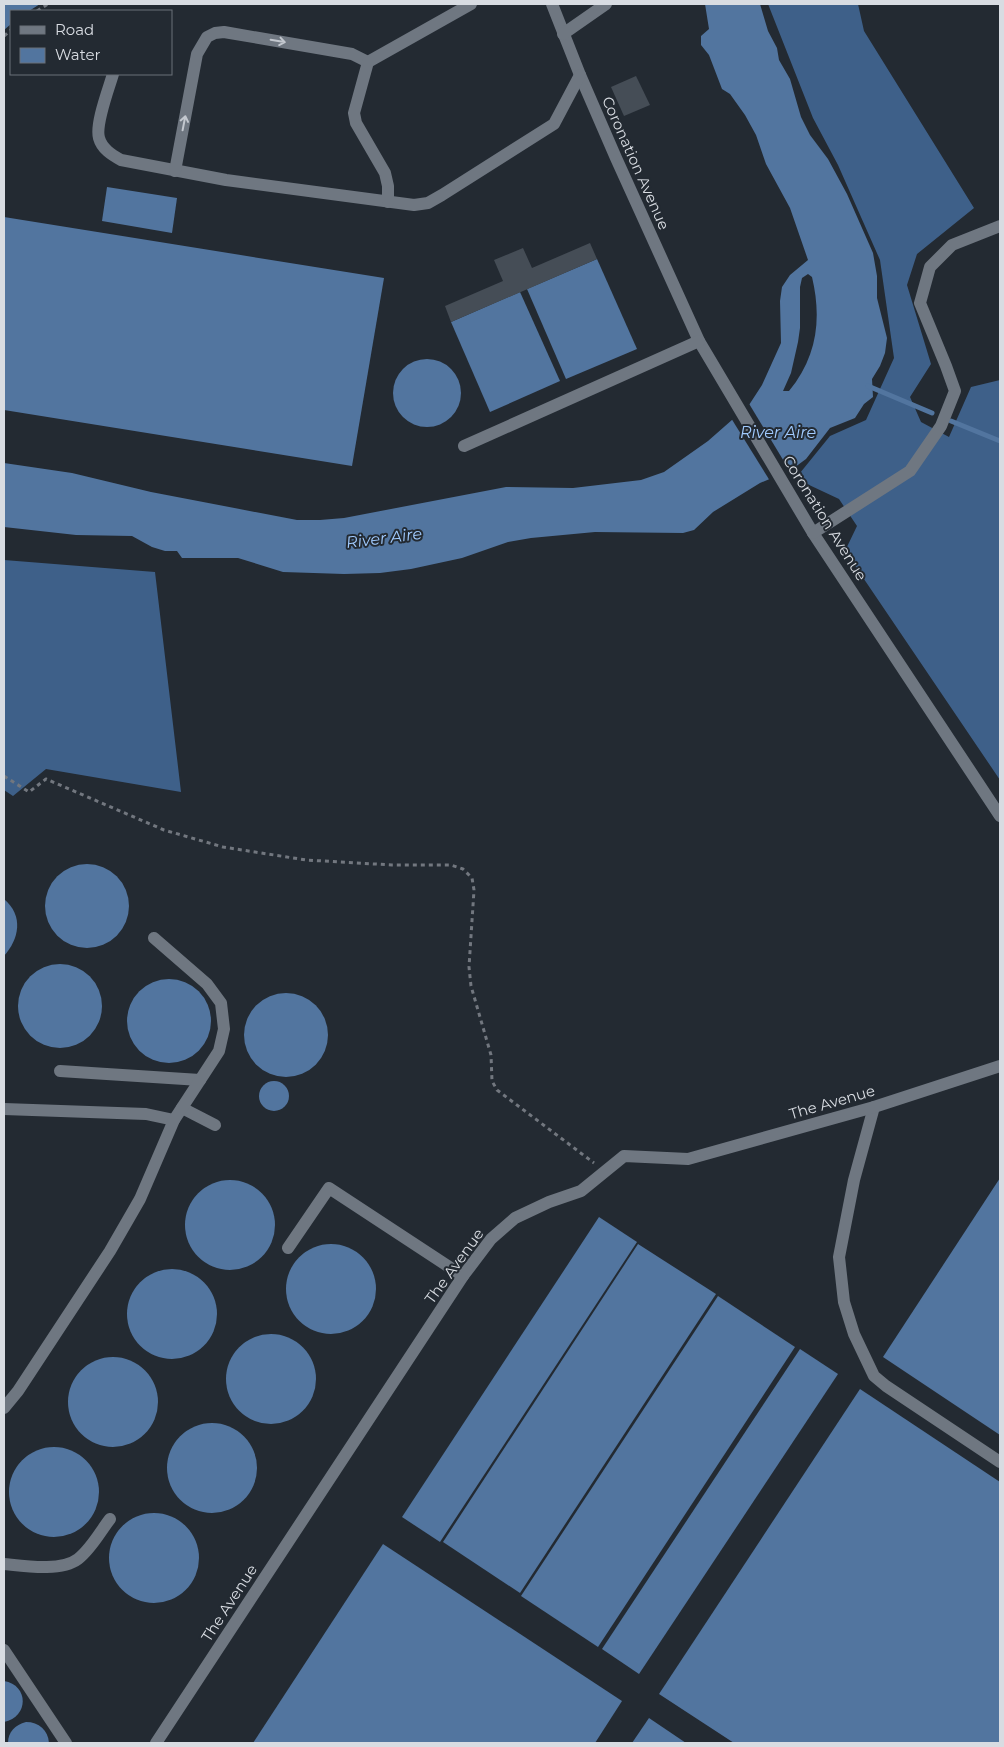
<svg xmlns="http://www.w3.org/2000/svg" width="1004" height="1747" viewBox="0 0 1004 1747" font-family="Montserrat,sans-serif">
<rect width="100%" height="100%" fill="#232a32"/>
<g fill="#3e6089">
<polygon points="768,4 858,4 864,31 974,208 917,254 907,285 931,364 910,397 921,422 949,437 971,387 1000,380 1000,780 845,551 857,526 839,499 807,484 800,473 830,436 866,420 894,358 880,260 838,165 813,118"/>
<polygon points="4,560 155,572 181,792 46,769 13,796 4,790"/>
</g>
<g fill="#52759f" fill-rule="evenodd">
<polygon points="4,4 40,4 29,11 11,11 11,24 4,30"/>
<path d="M705,4H760L768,31L777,48L779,60L790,79L801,117L810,135L828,159L847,194L873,253L877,276V298L887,338L885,353L880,366L872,379L873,397L864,404L855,418L830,428L806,459L791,470L760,483L713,512L694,530L683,533L595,532L531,538L508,542L462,558L411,569L380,573L344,574L283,572L238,558H182L177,551H165L152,547L132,536L76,535L4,527V463L72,473L151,492L297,520H320L344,518L506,487L573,488L641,480L664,472L708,441L749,405L762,385L781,343L780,301L782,287L790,275L808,260L790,208L766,164L756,135L745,115L730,94L722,89L709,55L701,45V36L709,29ZM808,274L812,277C822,319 817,357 789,391H783L791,373L798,342L800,328V287L802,278Z"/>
<polygon points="107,187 177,198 172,233 102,221"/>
<polygon points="4,217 384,278 352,466 4,410"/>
<polygon points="597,259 637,349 566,379 527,289"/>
<polygon points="520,292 560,381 490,412 451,322"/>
<circle cx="427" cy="393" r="34"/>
<circle cx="87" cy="906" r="42"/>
<path d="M4,899C24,916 19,939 4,956Z"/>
<circle cx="60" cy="1006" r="42"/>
<circle cx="169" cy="1021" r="42"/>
<circle cx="286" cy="1035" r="42"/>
<circle cx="274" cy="1096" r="15"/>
<polygon points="1000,1178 1000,1435 883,1357"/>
<circle cx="230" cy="1225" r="45"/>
<polygon points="599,1217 637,1242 440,1542 402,1517"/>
<polygon points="638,1244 716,1294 520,1593 443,1542"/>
<circle cx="331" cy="1289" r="45"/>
<circle cx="172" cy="1314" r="45"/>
<polygon points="718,1296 795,1347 598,1647 521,1596"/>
<circle cx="271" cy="1379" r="45"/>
<polygon points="800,1349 838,1374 639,1674 602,1649"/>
<circle cx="113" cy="1402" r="45"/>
<polygon points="860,1389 1000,1482 1000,1743 734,1743 659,1694"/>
<circle cx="212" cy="1468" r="45"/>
<circle cx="54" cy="1492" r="45"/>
<circle cx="154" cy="1558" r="45"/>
<polygon points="383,1544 622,1701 595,1743 253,1743"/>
<path d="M4,1681C29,1685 29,1717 4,1722Z"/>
<polygon points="649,1718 686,1743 632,1743"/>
<path d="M26,1722C39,1722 48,1730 49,1743H8C8,1732 15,1725 26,1722Z"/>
</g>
<polygon fill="#232a32" points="748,402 791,473 770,481 731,418"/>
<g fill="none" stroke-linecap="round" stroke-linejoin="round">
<g stroke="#52759f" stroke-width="5">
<polyline points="868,386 932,413"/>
<polyline points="951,421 1000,441"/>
</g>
</g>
<g fill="#454d56">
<polygon points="636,76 650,105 624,116 611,87"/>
<polygon points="590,243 597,259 451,322 445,306 503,281 494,260 523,248 532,268"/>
</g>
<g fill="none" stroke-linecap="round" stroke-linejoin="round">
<g stroke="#72777f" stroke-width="3" stroke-dasharray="4 4" stroke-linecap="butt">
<polyline points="37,11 48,4"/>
<polyline points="4,36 11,30"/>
<polyline points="4,776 29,792 46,779 164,830 223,847 306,860 392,865 451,865 463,869 472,878 474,890 469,967 471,986 491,1055 492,1081 497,1090 594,1163"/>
</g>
<g stroke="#6f7781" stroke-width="12">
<polyline points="552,4 580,75 616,158 699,341 813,533 1000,816"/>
<polyline points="563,34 606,4"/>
<path d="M113,74C109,88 95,124 99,138C102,149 112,155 121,160L226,180L414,205L428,203L442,195L554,124L580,75"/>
<polyline points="175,171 197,54 207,37 215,33 224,32 352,54 368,62"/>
<polyline points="388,202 388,186 385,173 356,123 354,113 368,62 471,4"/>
<polyline points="464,446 699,341"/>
<polyline points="813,533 910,471 941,426 955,391 946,366 920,303 930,267 952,245 1000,226"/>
<polyline points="60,1071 200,1080"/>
<polyline points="874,1107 854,1180 839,1257 844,1302 854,1334 874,1376 886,1386 1000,1462"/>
<polyline points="182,1108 215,1125"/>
<polyline points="4,1109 146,1114 174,1120"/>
<polyline points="288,1248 329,1188 463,1276"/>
<polyline points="4,1408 18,1391 110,1251 140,1199 174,1120 219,1051 224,1029 221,1003 207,984 154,938"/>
<path d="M4,1564C24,1566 61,1572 78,1559C91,1549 100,1532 110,1519"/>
<polyline points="4,1650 66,1743"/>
<polyline points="156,1743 463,1276 491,1239 515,1218 549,1202 581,1191 624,1156 688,1159 874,1107 1000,1066"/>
</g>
</g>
<defs><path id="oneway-shaft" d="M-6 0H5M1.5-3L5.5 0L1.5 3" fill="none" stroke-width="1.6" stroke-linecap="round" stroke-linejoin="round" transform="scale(1.25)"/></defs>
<g stroke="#c3c8cf">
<use href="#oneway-shaft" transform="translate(278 41) rotate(10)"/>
<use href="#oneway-shaft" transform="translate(184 123) rotate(-79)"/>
</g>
<g text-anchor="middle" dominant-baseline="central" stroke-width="4" stroke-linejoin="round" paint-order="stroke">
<g font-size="15" fill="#d8dce2" stroke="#232a32">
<text transform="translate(636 163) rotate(66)">Coronation Avenue</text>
<text transform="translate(825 518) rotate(58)">Coronation Avenue</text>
<text transform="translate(832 1102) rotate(-16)">The Avenue</text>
<text transform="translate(454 1266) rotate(-54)">The Avenue</text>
<text transform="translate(229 1603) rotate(-57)">The Avenue</text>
</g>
<g font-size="16" font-style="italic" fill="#a1cbff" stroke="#232a32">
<text x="778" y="432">River Aire</text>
<text transform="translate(384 538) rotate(-7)">River Aire</text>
</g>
</g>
<rect width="1004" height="1747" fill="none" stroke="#d8dce2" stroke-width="10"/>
<rect x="10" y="10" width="162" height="65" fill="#232a32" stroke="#6b7178"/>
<rect x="20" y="26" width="25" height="8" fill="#6f7781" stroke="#6b7178"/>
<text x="55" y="35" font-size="15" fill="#d8dce2">Road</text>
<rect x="20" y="48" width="25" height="15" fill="#52759f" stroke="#6b7178"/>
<text x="55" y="60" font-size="15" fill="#d8dce2">Water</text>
</svg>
